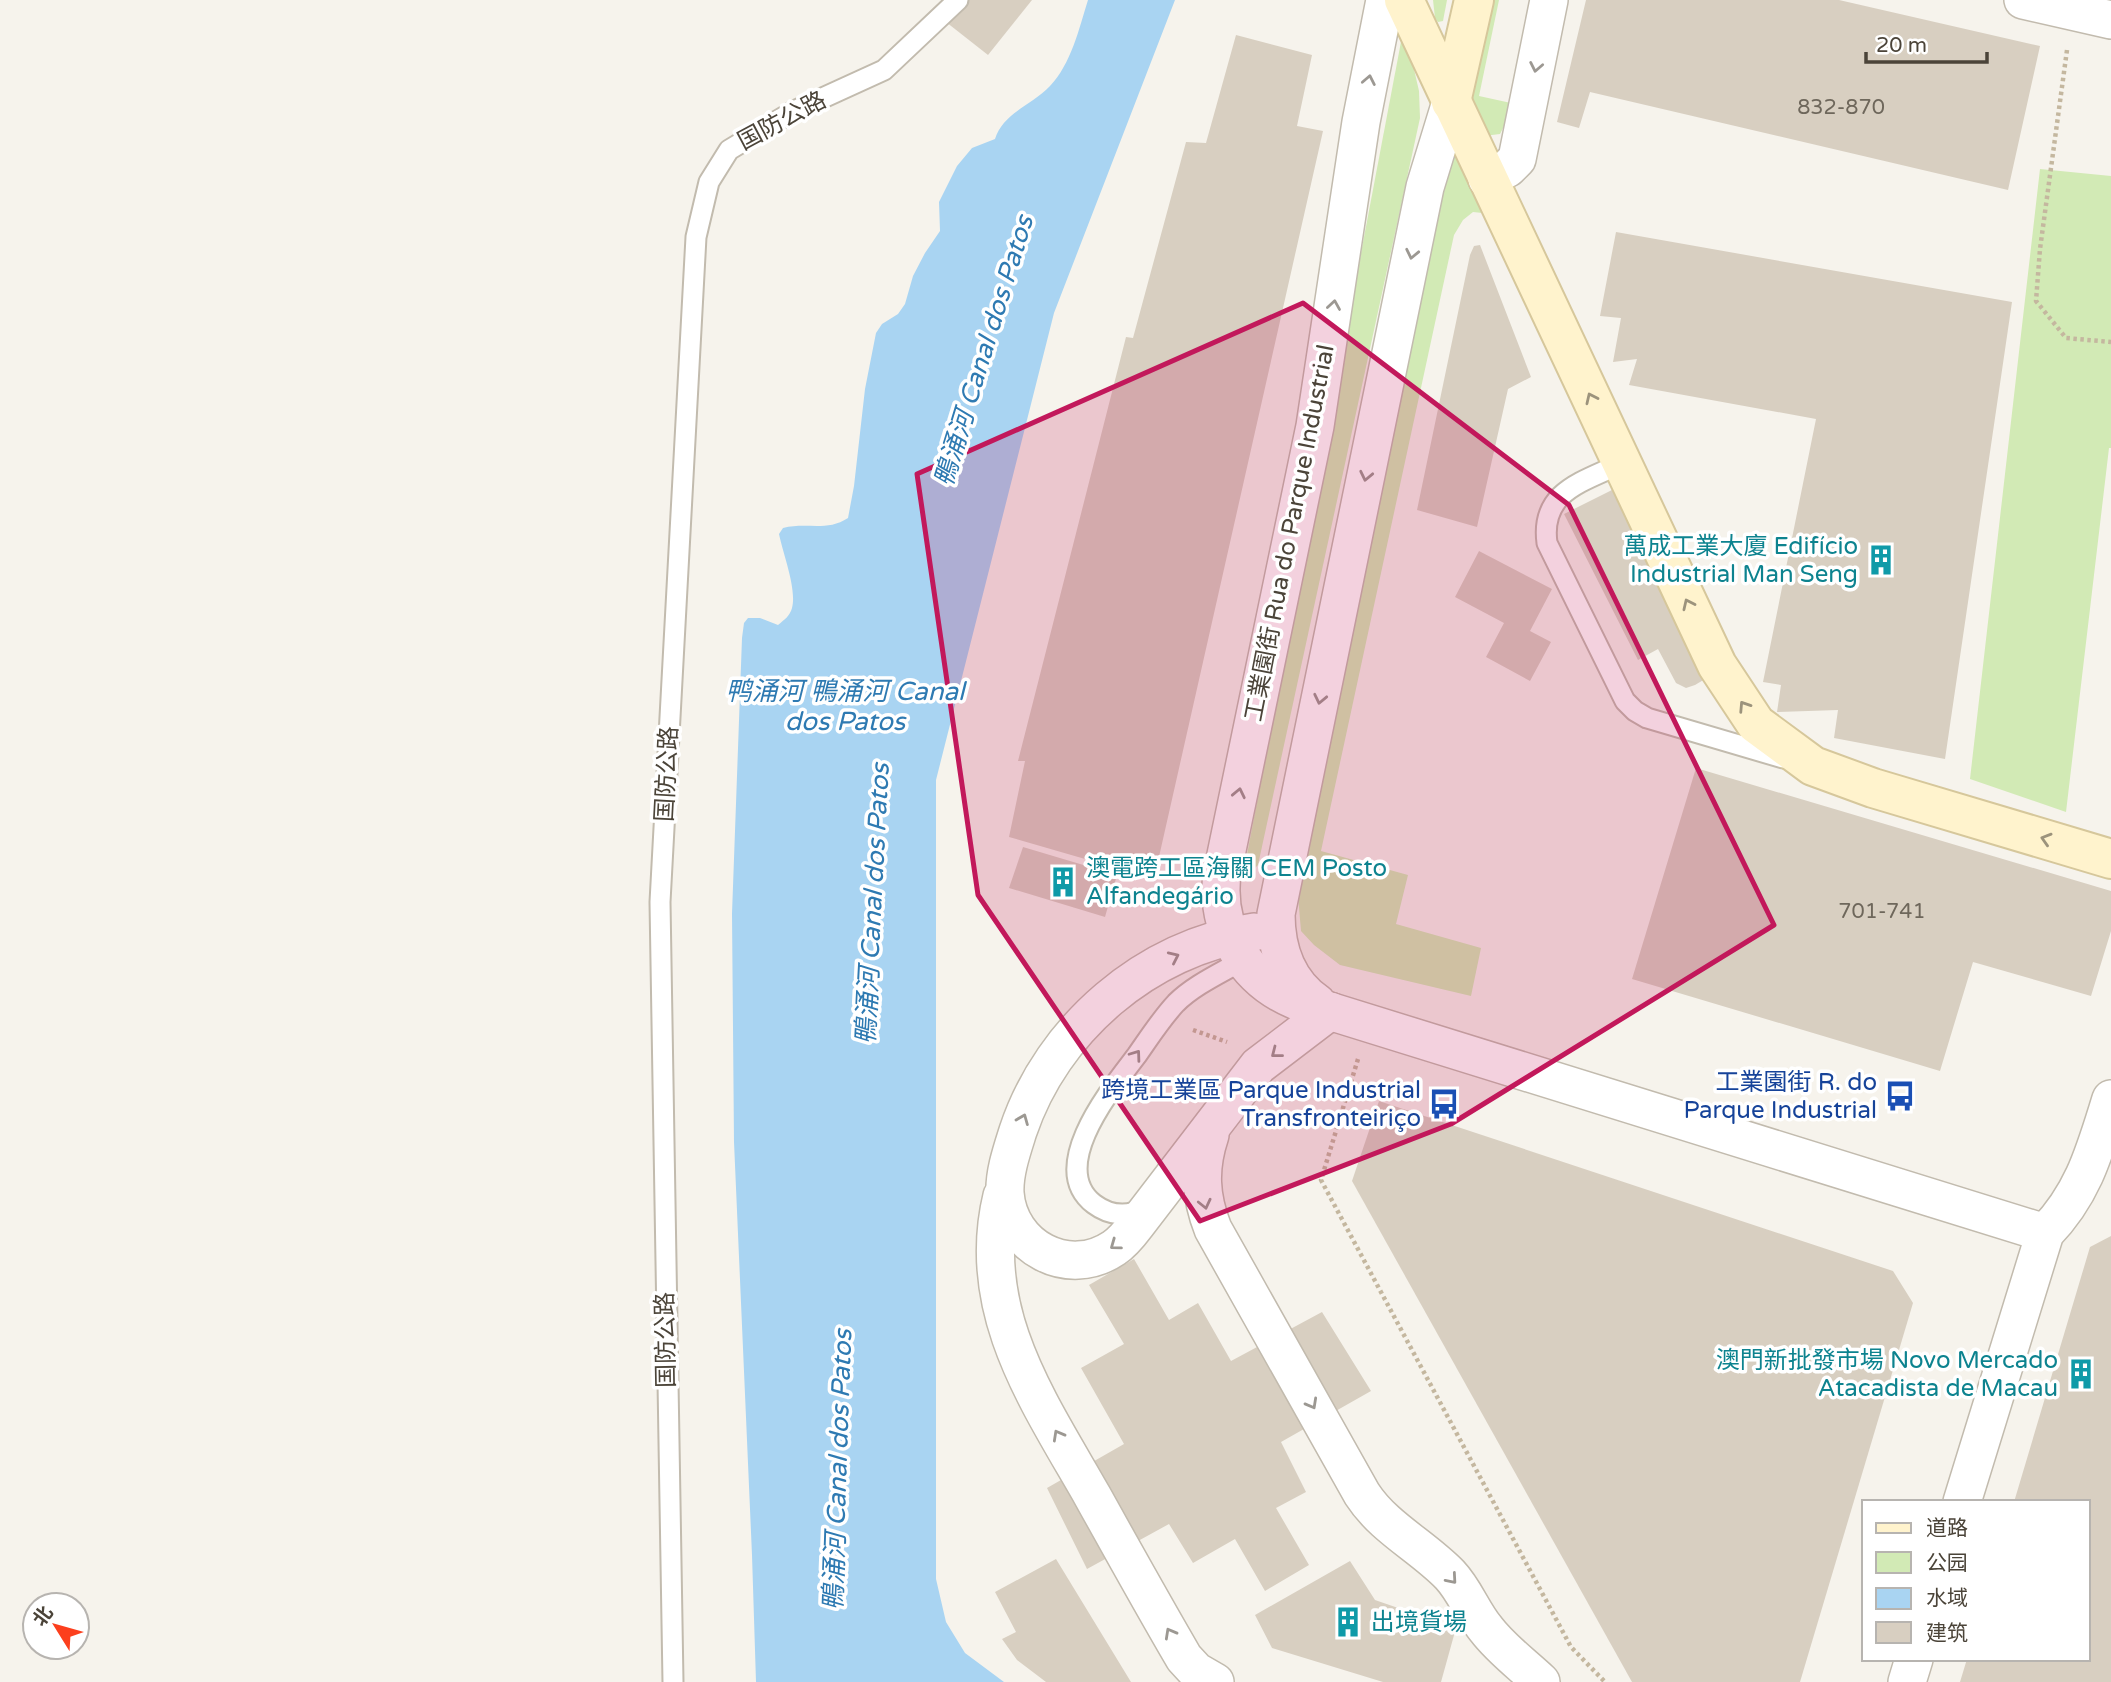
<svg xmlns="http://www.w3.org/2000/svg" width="2111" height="1682" viewBox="0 0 2111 1682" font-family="'Varela Round','Noto Sans SC',sans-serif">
<rect width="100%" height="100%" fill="#f6f3ec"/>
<g fill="#d2eab5">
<polygon points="1433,0 1447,0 1443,21 1438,22 1435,18"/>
<polygon points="1486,0 1499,0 1479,96 1511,103 1507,120 1500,134 1484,136 1463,101"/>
<polygon points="1404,26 1419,91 1420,118 1258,865 1242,881"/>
<polygon points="1455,152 1492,214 1473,212 1463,220 1454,235 1321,851 1408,875 1396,924 1481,948 1471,996 1340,965 1314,945 1301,931 1298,896 1438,199"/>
<polygon points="2040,169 2111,176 2111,448 2109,448 2066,812 1970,779"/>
</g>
<path fill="#a9d4f2" d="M1088,0H1175L1054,313L936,780V1579L946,1622L965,1653L1004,1682H756L752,1555L734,1142L732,914L742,638L744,623L748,618H760L778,625C784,620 790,616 792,608C797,589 783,554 779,534L783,528C807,522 827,532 848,518L854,486L865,389L876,333L882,324L898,314L905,304L913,276L925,253L940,231L939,202L957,166L972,148L995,139C1003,113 1032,105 1050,86C1071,64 1079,29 1088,0Z"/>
<g fill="#d8cfc1">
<polygon points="964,0 1032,0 988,55 946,22"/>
<polygon points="1586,0 1839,0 2040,46 2008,190 1590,92 1579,128 1557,122"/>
<polygon points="1236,35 1312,55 1297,126 1323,131 1154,879 1009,837 1025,761 1018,761 1126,337 1133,338 1186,142 1206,143"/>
<polygon points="1616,232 2012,302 1945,759 1834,738 1838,710 1777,712 1781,685 1763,682 1816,419 1629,385 1637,359 1613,362 1621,318 1600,316"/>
<polygon points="1480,245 1531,377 1508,389 1477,527 1417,510 1470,255 1474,246"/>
<polygon points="1612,490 1705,679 1695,685 1686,688 1676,683 1658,649 1638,660 1564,514"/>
<polygon points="1479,551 1552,589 1530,631 1551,642 1530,681 1486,657 1504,623 1455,597"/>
<polygon points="1696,768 2111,891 2111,931 2091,996 1973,962 1940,1071 1632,979"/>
<polygon points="1023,847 1117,875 1105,917 1009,888"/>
<polygon points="1379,1101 1893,1271 1913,1303 1800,1682 1632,1682 1352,1181"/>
<polygon points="2111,1236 2111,1682 1960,1682 1967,1659 2088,1659 2088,1502 2014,1502 2090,1247"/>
<polygon points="1134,1259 1169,1320 1198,1303 1231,1361 1322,1312 1371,1391 1281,1442 1306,1492 1276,1508 1309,1565 1265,1591 1235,1539 1193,1563 1169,1524 1087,1569 1047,1488 1124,1444 1081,1368 1124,1344 1089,1285"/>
<polygon points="1056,1559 1131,1682 1046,1682 1017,1660 1002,1639 1016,1632 995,1592"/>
<polygon points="1350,1561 1375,1600 1456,1628 1441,1682 1383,1682 1272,1648 1255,1615"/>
</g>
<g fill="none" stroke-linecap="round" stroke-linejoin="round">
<g stroke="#c2bbae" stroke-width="23">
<g id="service">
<path d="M1622,463C1583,482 1540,491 1547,543L1625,701L1635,711L1647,718L1783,758"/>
<path d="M1145,1208C1128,1217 1110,1216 1094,1204C1046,1167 1112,1088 1137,1055C1149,1038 1161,1019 1176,1003C1194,985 1221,973 1243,960"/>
<polyline points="673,1682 660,902 696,237 709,182 729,150 792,112 884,70 958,0"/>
</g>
</g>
<g stroke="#c2bbae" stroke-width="40">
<g id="minor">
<path d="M1385,0L1361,122L1315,426L1222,874C1215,929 1245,980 1297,1001L2045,1233"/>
<polyline points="2023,0 2111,20"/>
<polyline points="1487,179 1508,168 1517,159 1549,0"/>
<path d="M1254,932C1147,947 1052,1029 1018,1131C1012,1150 1004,1173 1005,1193C1009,1247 1068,1279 1114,1248C1123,1242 1130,1233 1136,1225L1258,1066L1330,1011"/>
<path d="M1317,1003C1287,982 1276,950 1276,914L1425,187L1451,102"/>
<path d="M1210,1135C1199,1168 1200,1196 1213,1229L1362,1494C1384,1528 1422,1546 1450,1575C1465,1591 1472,1612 1486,1629C1501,1649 1523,1665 1541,1682"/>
<path d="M1002,1196C974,1311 1039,1402 1093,1497C1123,1551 1153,1605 1184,1658L1196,1671L1215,1682"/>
<path d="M1962,1502L2045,1233C2084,1193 2095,1150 2111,1099"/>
<polyline points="1907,1682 1914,1659"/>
</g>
</g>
<g stroke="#d6c79b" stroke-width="42">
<g id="secondary">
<polyline points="1404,0 1717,665 1756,724 1813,766 1873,788 2111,859"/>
<polyline points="1451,102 1474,0"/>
</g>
</g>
<g stroke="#c4b79f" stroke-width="4.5" stroke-dasharray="3.5 3.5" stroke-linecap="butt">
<polyline points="2067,50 2040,249 2036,301 2066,338 2111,342"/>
<polyline points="1193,1030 1227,1042"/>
<polyline points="1358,1059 1321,1180 1571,1647 1605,1682"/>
</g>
<use href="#service" stroke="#fff" stroke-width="19"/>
<use href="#minor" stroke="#fff" stroke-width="37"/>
<use href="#secondary" stroke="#fff3cd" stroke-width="38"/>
</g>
<defs><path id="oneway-chevron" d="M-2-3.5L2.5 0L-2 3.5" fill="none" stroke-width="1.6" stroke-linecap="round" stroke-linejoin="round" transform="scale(1.75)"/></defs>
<g stroke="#9c9892">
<use href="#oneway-chevron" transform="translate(1536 67) rotate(101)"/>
<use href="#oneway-chevron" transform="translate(1369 80) rotate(-79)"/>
<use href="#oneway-chevron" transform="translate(1412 254) rotate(102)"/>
<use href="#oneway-chevron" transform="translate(1334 305) rotate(-81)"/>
<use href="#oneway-chevron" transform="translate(1366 476) rotate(102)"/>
<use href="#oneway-chevron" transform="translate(1320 699) rotate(102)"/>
<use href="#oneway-chevron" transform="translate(1239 793) rotate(-78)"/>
<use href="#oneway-chevron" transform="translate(1174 957) rotate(-25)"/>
<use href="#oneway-chevron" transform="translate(1276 1053) rotate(142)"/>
<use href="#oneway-chevron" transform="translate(1136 1055) rotate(-54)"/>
<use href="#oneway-chevron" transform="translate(1023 1119) rotate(-68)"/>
<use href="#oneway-chevron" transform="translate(1205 1204) rotate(77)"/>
<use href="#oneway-chevron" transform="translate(1115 1245) rotate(144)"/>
<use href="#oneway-chevron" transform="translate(1312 1404) rotate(61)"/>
<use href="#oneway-chevron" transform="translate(1058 1435) rotate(-119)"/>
<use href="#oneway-chevron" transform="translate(1452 1579) rotate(49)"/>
<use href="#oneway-chevron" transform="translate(1170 1633) rotate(-119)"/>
</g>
<g stroke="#9c937c">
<use href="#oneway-chevron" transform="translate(1591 398) rotate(-115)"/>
<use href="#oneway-chevron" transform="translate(1688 604) rotate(-115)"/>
<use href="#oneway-chevron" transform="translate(1744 706) rotate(-123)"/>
<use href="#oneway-chevron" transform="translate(2046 839) rotate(-163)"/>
</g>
<path fill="#c2185b" fill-opacity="0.2" stroke="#c2185b" stroke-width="5" stroke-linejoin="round" d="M1303,303L1569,505L1774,925L1451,1124L1200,1221L978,895L917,474Z"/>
<defs>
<g id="building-bare" transform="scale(2.415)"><path d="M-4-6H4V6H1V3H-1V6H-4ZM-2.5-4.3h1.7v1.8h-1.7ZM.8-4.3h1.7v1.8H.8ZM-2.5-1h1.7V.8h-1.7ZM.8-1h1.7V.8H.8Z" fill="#0f9aa8" stroke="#fff" stroke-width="2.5" paint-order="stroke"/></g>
<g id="bus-bare" transform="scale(2.415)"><path d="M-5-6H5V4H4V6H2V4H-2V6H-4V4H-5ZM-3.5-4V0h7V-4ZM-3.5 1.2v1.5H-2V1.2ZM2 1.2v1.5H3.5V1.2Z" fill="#1a4fb4" stroke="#fff" stroke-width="2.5" paint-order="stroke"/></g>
</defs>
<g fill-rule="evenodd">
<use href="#building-bare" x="1881" y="560"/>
<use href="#building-bare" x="1063" y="882"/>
<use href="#bus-bare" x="1900" y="1096"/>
<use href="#bus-bare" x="1444" y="1104"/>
<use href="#building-bare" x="2081" y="1374"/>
<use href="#building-bare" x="1348" y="1622"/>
</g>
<g text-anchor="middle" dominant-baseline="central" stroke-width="7" stroke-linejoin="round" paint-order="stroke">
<g font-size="21" fill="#6e675b">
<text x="1841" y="107">832-870</text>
<text x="1882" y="911">701-741</text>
</g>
<g font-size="24" fill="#4b4439" stroke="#fff">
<text transform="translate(782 121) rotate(-28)">国防公路</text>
<text transform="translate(1290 533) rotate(-79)">工業園街 Rua do Parque Industrial</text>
<text transform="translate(667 774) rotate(-87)">国防公路</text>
<text transform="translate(666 1340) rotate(-91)">国防公路</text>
</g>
<g font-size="24" fill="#0d838f" stroke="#fff" text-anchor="end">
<text x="1858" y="546">萬成工業大廈 Edifício<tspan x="1858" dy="28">Industrial Man Seng</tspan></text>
<text x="1086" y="868" text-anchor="start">澳電跨工區海關 CEM Posto<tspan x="1086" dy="28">Alfandegário</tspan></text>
<text x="2058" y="1360">澳門新批發市場 Novo Mercado<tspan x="2058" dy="28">Atacadista de Macau</tspan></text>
<text x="1371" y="1622" text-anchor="start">出境貨場</text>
</g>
<g font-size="24" fill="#164399" stroke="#fff" text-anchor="end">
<text x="1877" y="1082">工業園街 R. do<tspan x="1877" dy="28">Parque Industrial</tspan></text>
<text x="1421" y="1090">跨境工業區 Parque Industrial<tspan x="1421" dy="28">Transfronteiriço</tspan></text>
</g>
<g font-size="26" font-style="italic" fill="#2e7ab2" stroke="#fff">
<text transform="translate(984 351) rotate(-73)">鴨涌河 Canal dos Patos</text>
<text x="845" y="691">鸭涌河 鴨涌河 Canal<tspan x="845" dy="30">dos Patos</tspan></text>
<text transform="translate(873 904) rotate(-87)">鴨涌河 Canal dos Patos</text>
<text transform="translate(838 1470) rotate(-88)">鴨涌河 Canal dos Patos</text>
</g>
</g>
<rect x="1862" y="1500" width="228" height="161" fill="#ffffff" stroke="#b7b4b0" stroke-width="2"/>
<rect x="1876" y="1523" width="35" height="10" fill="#fff3cd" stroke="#b7b4b0" stroke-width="2"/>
<text x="1926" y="1535" font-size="21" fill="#4b4439">道路</text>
<rect x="1876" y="1552" width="35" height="21" fill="#d2eab5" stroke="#b7b4b0" stroke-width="2"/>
<text x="1926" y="1570" font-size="21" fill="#4b4439">公园</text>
<rect x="1876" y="1588" width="35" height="21" fill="#a9d4f2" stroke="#b7b4b0" stroke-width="2"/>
<text x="1926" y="1605" font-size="21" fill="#4b4439">水域</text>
<rect x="1876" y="1622" width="35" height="21" fill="#d8cfc1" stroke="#b7b4b0" stroke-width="2"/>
<text x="1926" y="1640" font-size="21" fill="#4b4439">建筑</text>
<g transform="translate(56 1626) rotate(307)"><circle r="33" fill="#ffffff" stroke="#b7b4b0" stroke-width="2"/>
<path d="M0-5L12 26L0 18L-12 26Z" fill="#fc3f1d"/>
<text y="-10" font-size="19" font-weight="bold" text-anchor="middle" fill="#4b4439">北</text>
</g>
<path d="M1866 52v10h121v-10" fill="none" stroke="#4b4439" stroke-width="3.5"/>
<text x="1876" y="52" font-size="21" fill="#4b4439" stroke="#ffffff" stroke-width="5" paint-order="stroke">20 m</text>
</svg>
